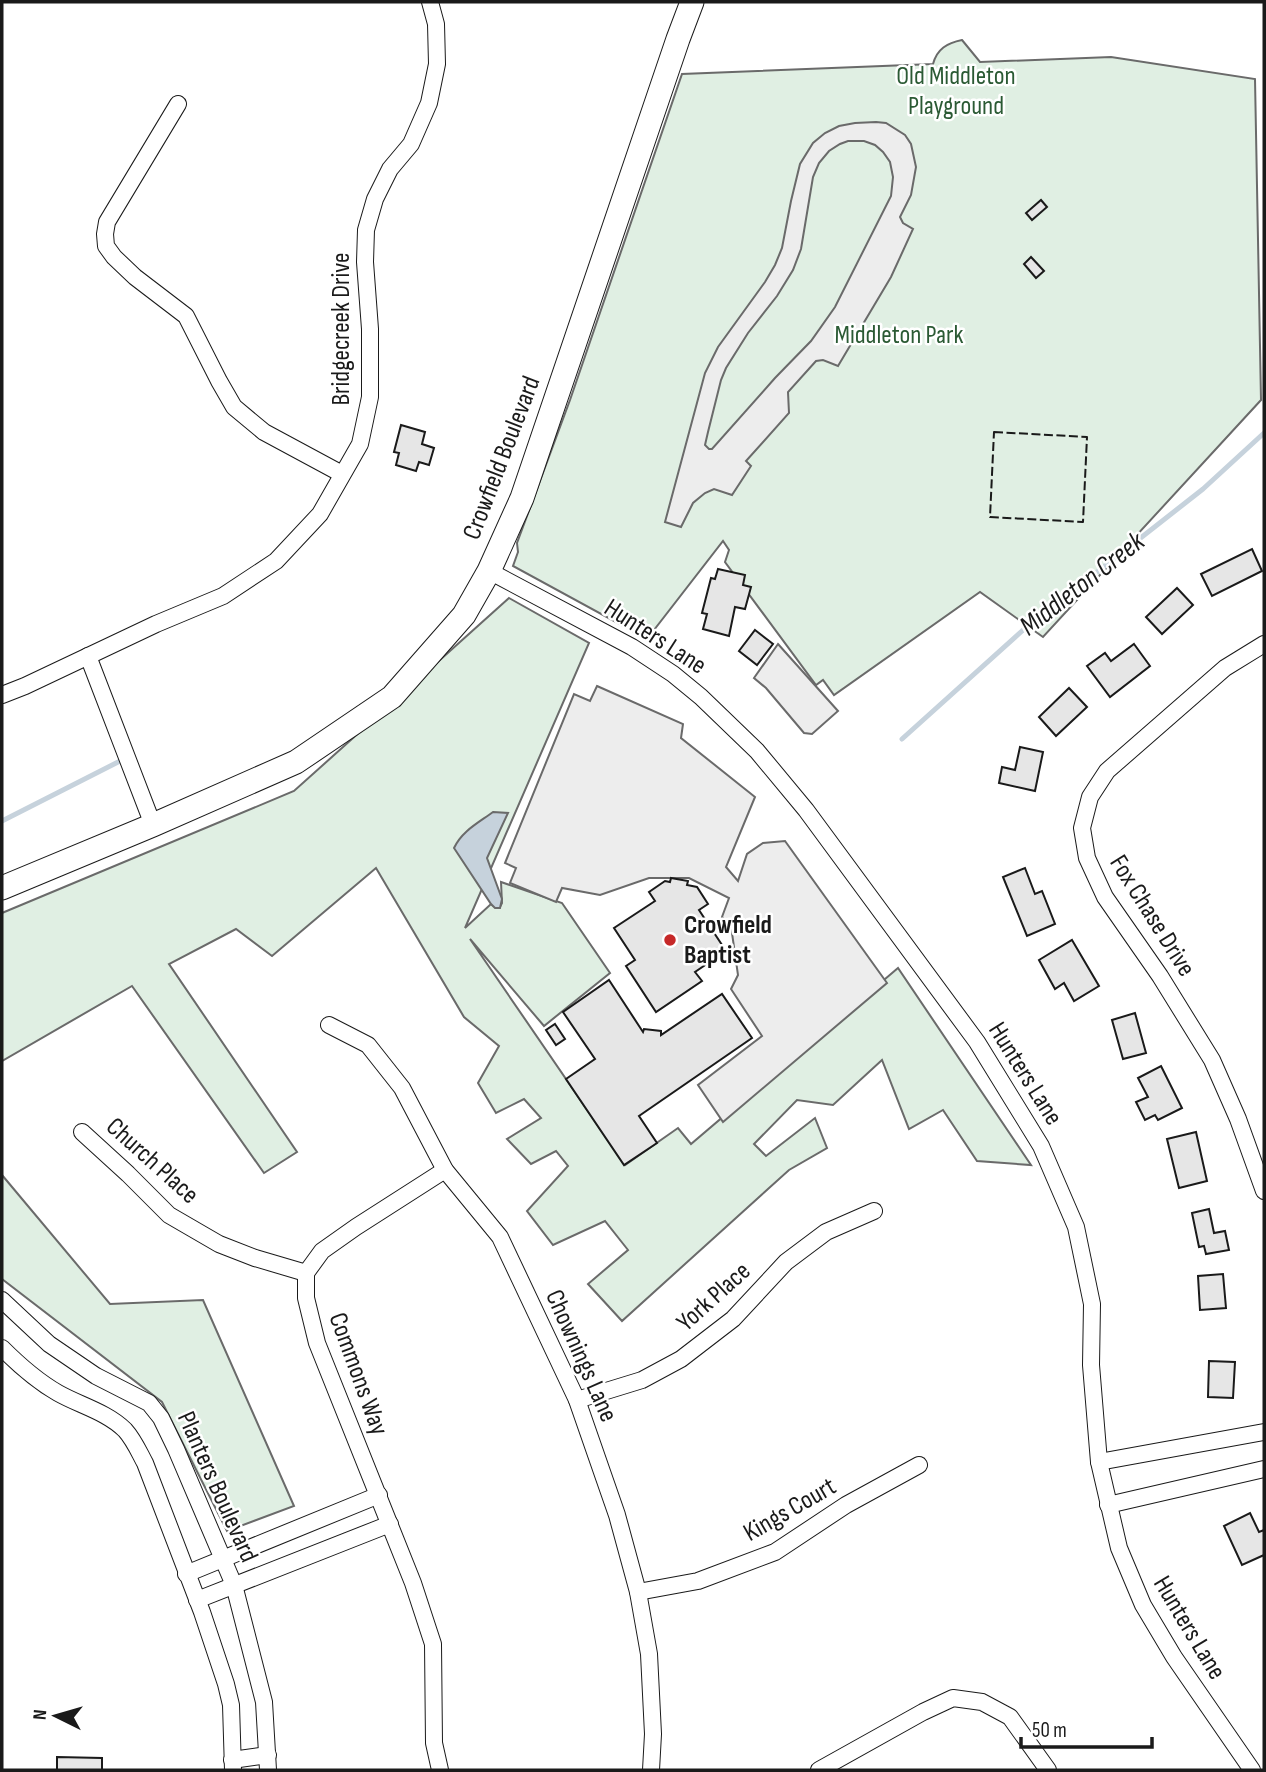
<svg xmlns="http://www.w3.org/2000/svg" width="1266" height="1772" font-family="'Sofia Sans Condensed',sans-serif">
	<rect width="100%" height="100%" fill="#fff"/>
	<!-- green -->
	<g fill="#e0efe3" stroke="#6a6a6a" stroke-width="2">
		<path d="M 962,40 L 980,62 L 1111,57 L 1255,79 L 1261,400 L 1043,637 L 980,592 L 834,695 L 823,680 L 816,685 L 725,562 L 729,550 L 723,541 L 647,639 L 513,566 L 518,552 L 517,543 L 570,400 L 682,74 L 933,64 C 937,49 947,43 962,40 Z"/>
		<polygon points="509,598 589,643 465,928 491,904 495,907 500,907 502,903 501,882 562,903 610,973 544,1026 470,939 625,1165 678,1128 691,1144 898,968 1031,1165 977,1161 943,1110 909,1129 882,1060 833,1105 797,1100 754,1144 766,1156 815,1118 827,1148 789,1170 622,1321 588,1284 628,1250 605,1221 553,1245 527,1211 568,1166 556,1151 531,1164 507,1139 541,1118 524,1099 496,1113 478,1083 499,1046 464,1017 376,868 272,956 236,929 169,964 297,1152 264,1173 132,986 2,1061 2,913 294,791"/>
		<polygon points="2,1175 110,1304 203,1300 294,1506 227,1531 162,1402 2,1279"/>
	</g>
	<!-- parking -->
	<g fill="#ededed" stroke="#6a6a6a" stroke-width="2" fill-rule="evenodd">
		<path d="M 876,122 L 886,123 L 905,135 L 911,144 L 916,167 L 911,195 L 900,217 L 903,223 L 913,229 L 891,277 L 838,366 L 823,360 L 816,361 L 788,392 L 789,413 L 746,461 L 751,466 L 732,495 L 714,489 L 705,493 L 693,503 L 681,527 L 665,522 L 705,373 L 718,347 L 765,282 L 775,265 L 782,248 L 791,201 L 800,164 L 813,143 L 825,133 L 839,126 L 855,123 ZM 848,141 L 864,141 L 875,145 L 883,152 L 890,162 L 893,177 L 891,196 L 835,307 L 811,341 L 775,378 L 712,449 L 709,449 L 705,445 L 708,432 L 721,380 L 726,368 L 748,333 L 777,296 L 793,270 L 801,249 L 813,177 L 819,163 L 829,151 L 840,144 Z"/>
		<polygon points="778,644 838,711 812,734 804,733 766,688 754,678"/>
		<polygon points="597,686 683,724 681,738 755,797 726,867 738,881 747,854 763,843 785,841 887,983 723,1122 698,1085 762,1036 731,989 738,975 731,926 722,917 729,898 689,878 649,878 600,895 562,888 556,902 510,883 516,868 505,863 574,694 590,701"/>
	</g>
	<!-- water -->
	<path fill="#c6d2dc" stroke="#6a6a6a" stroke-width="2" d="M 493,812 L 508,813 L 487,858 L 502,899 L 500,908 L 495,908 L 491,904 L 454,848 C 462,831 478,823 493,812 Z"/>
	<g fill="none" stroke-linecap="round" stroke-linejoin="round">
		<!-- stream -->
		<g stroke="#c6d2dc" stroke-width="5">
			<polyline points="902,739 1022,631 1203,489 1264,433"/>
			<polyline points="2,821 124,759"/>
		</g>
	</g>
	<!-- building -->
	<g fill="#e6e6e6" stroke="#1a1a1a" stroke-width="2">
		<polygon points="1041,200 1047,207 1032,220 1026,213"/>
		<polygon points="1031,257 1044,271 1036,278 1024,264"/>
		<polygon points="401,425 425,432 422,444 434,448 429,465 419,462 416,471 396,465 399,453 394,452"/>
		<polygon points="1252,549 1262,571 1212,596 1201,574"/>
		<polygon points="718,569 745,575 743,585 751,587 745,609 735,607 729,636 703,629 707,614 702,613 711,578 715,579"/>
		<polygon points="1177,588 1193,605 1162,634 1146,617"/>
		<polygon points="755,630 773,644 757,665 739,651"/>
		<polygon points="1134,644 1150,666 1110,697 1087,666 1105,653 1111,661"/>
		<polygon points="1069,688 1087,707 1056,736 1039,717"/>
		<polygon points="1020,747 1043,752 1035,791 999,783 1002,767 1015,770"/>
		<polygon points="1025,868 1035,894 1042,891 1055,924 1027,936 1003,877"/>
		<polygon points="671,878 688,881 687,885 697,887 708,904 699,910 726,951 695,972 702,981 656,1012 626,966 635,960 614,928 655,901 649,892 665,881 670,882"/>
		<polygon points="1072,940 1099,986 1074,1001 1064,983 1055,989 1039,960"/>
		<polygon points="609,980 643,1032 644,1029 661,1031 661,1035 722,994 752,1038 639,1116 657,1143 624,1165 566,1079 595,1059 563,1012"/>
		<polygon points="1135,1013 1146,1053 1123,1059 1112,1020"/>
		<polygon points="555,1024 565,1039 556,1045 546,1030"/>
		<polygon points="1161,1066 1182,1108 1158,1120 1155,1115 1145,1120 1136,1102 1148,1097 1138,1078"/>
		<polygon points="1196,1132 1207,1181 1179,1188 1167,1139"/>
		<polygon points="1209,1209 1214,1233 1225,1231 1229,1250 1206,1254 1204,1246 1199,1247 1192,1213"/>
		<polygon points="1223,1274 1226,1308 1200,1310 1198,1276"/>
		<polygon points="1209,1361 1235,1362 1233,1398 1208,1397"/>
		<polygon points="1250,1513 1259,1532 1264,1530 1264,1555 1242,1565 1224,1526"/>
		<polygon points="57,1757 102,1758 102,1770 57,1770"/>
	</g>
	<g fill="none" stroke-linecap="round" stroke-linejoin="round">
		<!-- street casing -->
		<g stroke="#1a1a1a" stroke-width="18">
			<g id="street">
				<polyline points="178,104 107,222 105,234 106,246 114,257 135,277 186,316 219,381 234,407 264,432 342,474"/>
				<polyline points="489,571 632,647 673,674 701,697 757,751 806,810 977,1042 1041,1146 1076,1227 1092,1304 1091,1365 1099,1462 1119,1548 1143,1605 1174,1657 1252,1770"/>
				<polyline points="1264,644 1225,668 1107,771 1090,797 1082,828 1087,858 1105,897 1160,976 1212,1060 1238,1119 1264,1191"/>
				<polyline points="88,656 153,825"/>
				<polyline points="2,695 25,686 156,624 223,596 276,561 320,514 360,444 370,397 370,329 365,262 366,230 375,199 390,169 411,144 429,103 437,64 436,24 430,2"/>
				<polyline points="329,1025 368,1045 402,1088 445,1170 500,1237 577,1400 617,1515 638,1592 649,1654 653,1734 651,1770"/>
				<polyline points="82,1132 128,1174 169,1215 219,1244 255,1258 306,1273"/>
				<polyline points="2,1300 49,1344 96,1376 149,1403 161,1418 176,1449 234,1585 264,1702 268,1770"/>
				<path d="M 2,1348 C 19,1365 37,1381 58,1393 C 79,1405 107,1412 125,1430 C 134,1440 139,1452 145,1463 L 202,1612 L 226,1684 L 231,1705 L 233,1770"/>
				<polyline points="577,1400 642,1380 681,1359 733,1319 786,1262 826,1232 874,1211"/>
				<polyline points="1099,1462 1264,1432"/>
				<polyline points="1108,1505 1264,1469"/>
				<polyline points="186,1574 379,1495"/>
				<polyline points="638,1592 698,1581 775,1552 846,1505 919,1465"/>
				<polyline points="197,1600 390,1524"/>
				<polyline points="232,1760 268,1755"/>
				<polyline points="440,1770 434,1743 433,1644 413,1583 317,1343 306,1298 306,1273 322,1251 356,1227 445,1170"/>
				<polyline points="819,1770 923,1712 953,1698 982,1702 1010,1717 1048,1770"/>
			</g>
		</g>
		<!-- secondary casing -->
		<g stroke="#1a1a1a" stroke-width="25">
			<polyline id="secondary" points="2,888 153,825 296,762 392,697 464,615 489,571 522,498 678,39 692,2"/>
		</g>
		<!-- street -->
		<use href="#street" stroke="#fff" stroke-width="16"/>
		<!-- secondary -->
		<use href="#secondary" stroke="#fff" stroke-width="23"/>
		<!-- fence -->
		<polygon stroke="#1a1a1a" stroke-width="2" stroke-dasharray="9 3.5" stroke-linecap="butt" points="994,432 1087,437 1083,522 990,517"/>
	</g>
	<!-- markers -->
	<circle fill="#c62828" stroke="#fff" stroke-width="2.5" cx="670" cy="940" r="7"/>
	<g text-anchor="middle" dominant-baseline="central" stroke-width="5" stroke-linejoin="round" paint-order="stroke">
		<!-- park labels -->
		<g font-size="26" fill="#2b5a34" stroke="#fff">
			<text x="956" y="76">Old Middleton<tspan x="956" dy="30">Playground</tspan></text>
			<text x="899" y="335">Middleton Park</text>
		</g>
		<!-- street labels -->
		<g font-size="26" fill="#1a1a1a" stroke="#fff">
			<text transform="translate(341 329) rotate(-90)">Bridgecreek Drive</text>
			<text transform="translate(502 458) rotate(-69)">Crowfield Boulevard</text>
			<text transform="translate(655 637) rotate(33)">Hunters Lane</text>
			<text transform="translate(1152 916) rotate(58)">Fox Chase Drive</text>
			<text transform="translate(1025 1074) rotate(58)">Hunters Lane</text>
			<text transform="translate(152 1161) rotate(42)">Church Place</text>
			<text transform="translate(714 1297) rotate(-42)">York Place</text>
			<text transform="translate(581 1356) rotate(66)">Chownings Lane</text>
			<text transform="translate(358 1374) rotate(70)">Commons Way</text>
			<text transform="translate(217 1487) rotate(66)">Planters Boulevard</text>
			<text transform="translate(790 1510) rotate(-30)">Kings Court</text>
			<text transform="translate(1189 1628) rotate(59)">Hunters Lane</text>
		</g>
		<!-- poi labels -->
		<g font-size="26" font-weight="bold" fill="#1a1a1a" stroke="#fff" text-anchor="start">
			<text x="684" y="925">Crowfield<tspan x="684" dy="30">Baptist</tspan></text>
		</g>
		<!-- water labels -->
		<g font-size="28" font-style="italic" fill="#1a1a1a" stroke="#fff">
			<text transform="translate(1082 584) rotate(-38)">Middleton Creek</text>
		</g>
	</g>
	<!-- border -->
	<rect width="1266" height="1772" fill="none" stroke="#1a1a1a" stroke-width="7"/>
	<!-- north arrow -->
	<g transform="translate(56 1716) rotate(275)" stroke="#ffffff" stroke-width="5" paint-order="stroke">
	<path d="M0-5L12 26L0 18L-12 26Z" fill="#1a1a1a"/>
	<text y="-10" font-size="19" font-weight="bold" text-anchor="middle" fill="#1a1a1a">N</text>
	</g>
	<!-- scale -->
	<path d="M1021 1737v10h131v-10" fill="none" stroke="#1a1a1a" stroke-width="3.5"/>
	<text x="1032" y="1737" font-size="21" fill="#1a1a1a" stroke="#ffffff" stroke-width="5" paint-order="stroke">50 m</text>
</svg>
